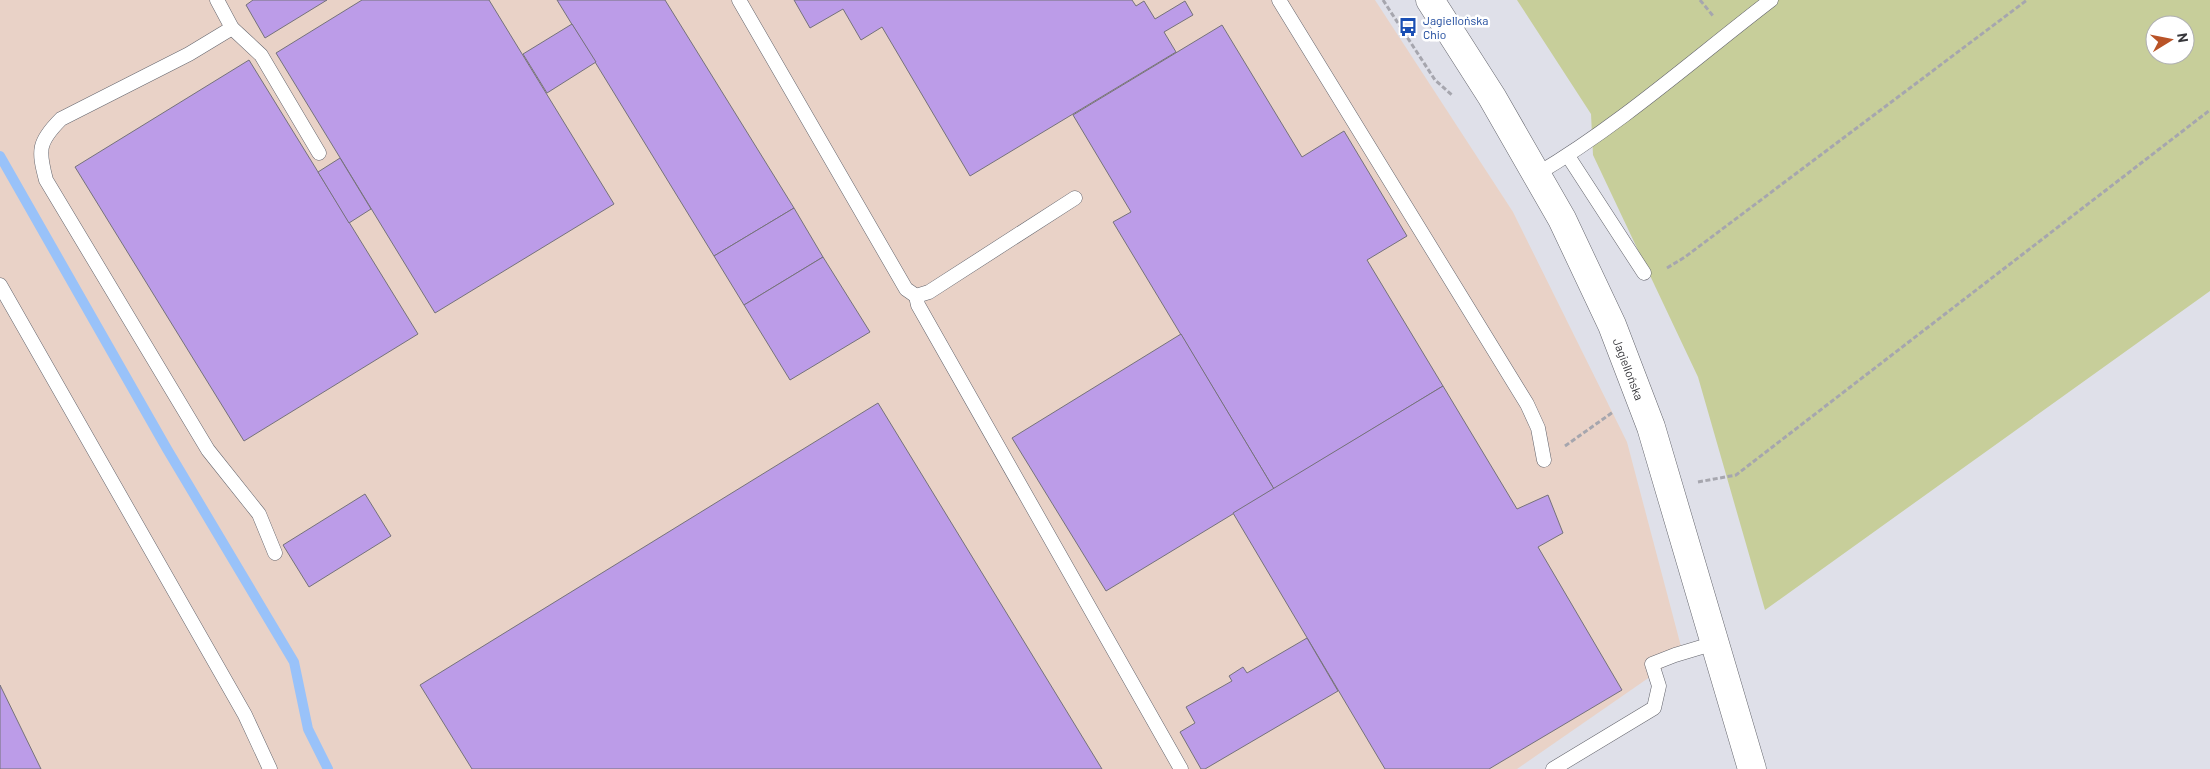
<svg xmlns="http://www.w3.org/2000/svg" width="2210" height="769" font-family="Barlow,sans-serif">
	<rect width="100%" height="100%" fill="#dfe0e9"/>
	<!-- industrial -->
	<polygon fill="#e9d2c7" points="0,0 1375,0 1513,212 1627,442 1683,654 1517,769 0,769"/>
	<!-- green -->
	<path fill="#c7ce9a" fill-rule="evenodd" d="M 1517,0 L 2210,0 L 2210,291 L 1765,610 L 1698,377 L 1593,155 L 1591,114 ZM 2155,25 L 2185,25 L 2185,55 L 2155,55 Z"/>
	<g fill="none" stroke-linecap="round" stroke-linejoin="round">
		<!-- stream -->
		<polyline stroke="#99c2f9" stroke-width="10" points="0,156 167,449 294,662 308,729 328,769"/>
	</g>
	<!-- building -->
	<g fill="#bc9ce8" stroke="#75727a">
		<polygon points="253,0 327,0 265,38 246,5"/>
		<polygon points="362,0 489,0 614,204 435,313 276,53"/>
		<polygon points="557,0 665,0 794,208 714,256"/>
		<polygon points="794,0 1132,0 1136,6 1144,1 1155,19 1185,1 1193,15 1164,32 1176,52 970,176 882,27 861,40 843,9 810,28"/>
		<polygon points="572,24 596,62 547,93 523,54"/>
		<polygon points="1222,25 1302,157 1344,131 1407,236 1367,260 1443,386 1274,489 1113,222 1131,212 1073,115"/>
		<polygon points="249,60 418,334 244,441 75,167"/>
		<polygon points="340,158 371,209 349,223 318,172"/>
		<polygon points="794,208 823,257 744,305 714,256"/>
		<polygon points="823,257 870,332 790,380 744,305"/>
		<polygon points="1181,334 1274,489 1106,591 1012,438"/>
		<polygon points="1443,386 1517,509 1548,495 1563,533 1538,547 1622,690 1489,769 1385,769 1233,513"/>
		<polygon points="878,403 1102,769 472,769 420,685"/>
		<polygon points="365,494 391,536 309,587 283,545"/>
		<polygon points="1307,638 1338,691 1205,769 1201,769 1180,732 1195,723 1186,707 1232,681 1229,676 1243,667 1247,673"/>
		<polygon points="0,685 41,769 0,769"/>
	</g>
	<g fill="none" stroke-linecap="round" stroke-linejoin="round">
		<!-- lane casing -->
		<g stroke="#64656d" stroke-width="15">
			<g id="lane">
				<polyline points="217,0 232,28 261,55 319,153"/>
				<polyline points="739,0 906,289 916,296 929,292 1075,198"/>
				<polyline points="1279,0 1527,404 1538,428 1544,460"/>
				<path d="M 232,28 L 189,54 L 61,119 C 38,142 38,150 46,180 L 208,450 L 259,514 L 275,553"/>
				<polyline points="1568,156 1644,273"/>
				<path d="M 1537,174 C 1620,125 1694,59 1771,0"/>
				<polyline points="0,285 245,715 270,769"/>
				<polyline points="916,296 918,305 1181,769"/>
				<polyline points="1553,769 1654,708 1659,686 1652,664 1675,655 1715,643"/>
			</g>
		</g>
		<!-- secondary casing -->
		<g stroke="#64656d" stroke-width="29">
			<g id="secondary">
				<path id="s1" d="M 1430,0 L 1492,97 L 1562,219 L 1612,325 L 1651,427 L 1752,769"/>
			</g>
		</g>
		<!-- path -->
		<g stroke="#a6a6ae" stroke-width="3" stroke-dasharray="5 2.5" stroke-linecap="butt">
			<polyline points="1383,0 1435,80 1453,96"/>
			<polyline points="1700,0 1714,17"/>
			<polyline points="1667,268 1685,257 2027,0"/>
			<polyline points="1565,446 1613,412"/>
			<polyline points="1698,482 1736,475 2210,110"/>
		</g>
		<!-- lane -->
		<use href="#lane" stroke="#fff" stroke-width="14"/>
		<!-- secondary -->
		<use href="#secondary" stroke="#fff" stroke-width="28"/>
	</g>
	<!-- icons -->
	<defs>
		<g id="bus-bare" transform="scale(1.5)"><path d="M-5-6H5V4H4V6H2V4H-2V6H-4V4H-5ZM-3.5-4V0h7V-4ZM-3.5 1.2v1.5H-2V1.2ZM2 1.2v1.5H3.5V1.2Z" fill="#1a4fb4" stroke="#fff" stroke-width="2.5" paint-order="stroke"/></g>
	</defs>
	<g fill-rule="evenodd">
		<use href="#bus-bare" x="1408" y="27"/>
	</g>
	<g text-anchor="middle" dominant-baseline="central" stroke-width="5" stroke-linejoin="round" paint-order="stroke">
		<!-- transit labels -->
		<g font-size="12" fill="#164399" stroke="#fff" text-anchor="start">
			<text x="1423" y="20">Jagiellońska<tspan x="1423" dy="14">Chio</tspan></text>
		</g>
		<!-- street labels -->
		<g font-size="12" fill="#37373b" stroke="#fff">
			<text stroke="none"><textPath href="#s1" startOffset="420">Jagiellońska</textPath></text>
		</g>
	</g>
	<!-- north arrow -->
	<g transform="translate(2170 40) rotate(80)"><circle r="24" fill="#ffffff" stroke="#afafb1"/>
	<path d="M0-4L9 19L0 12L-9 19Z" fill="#b95327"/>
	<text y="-8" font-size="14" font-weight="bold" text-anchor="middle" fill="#37373b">N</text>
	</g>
</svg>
